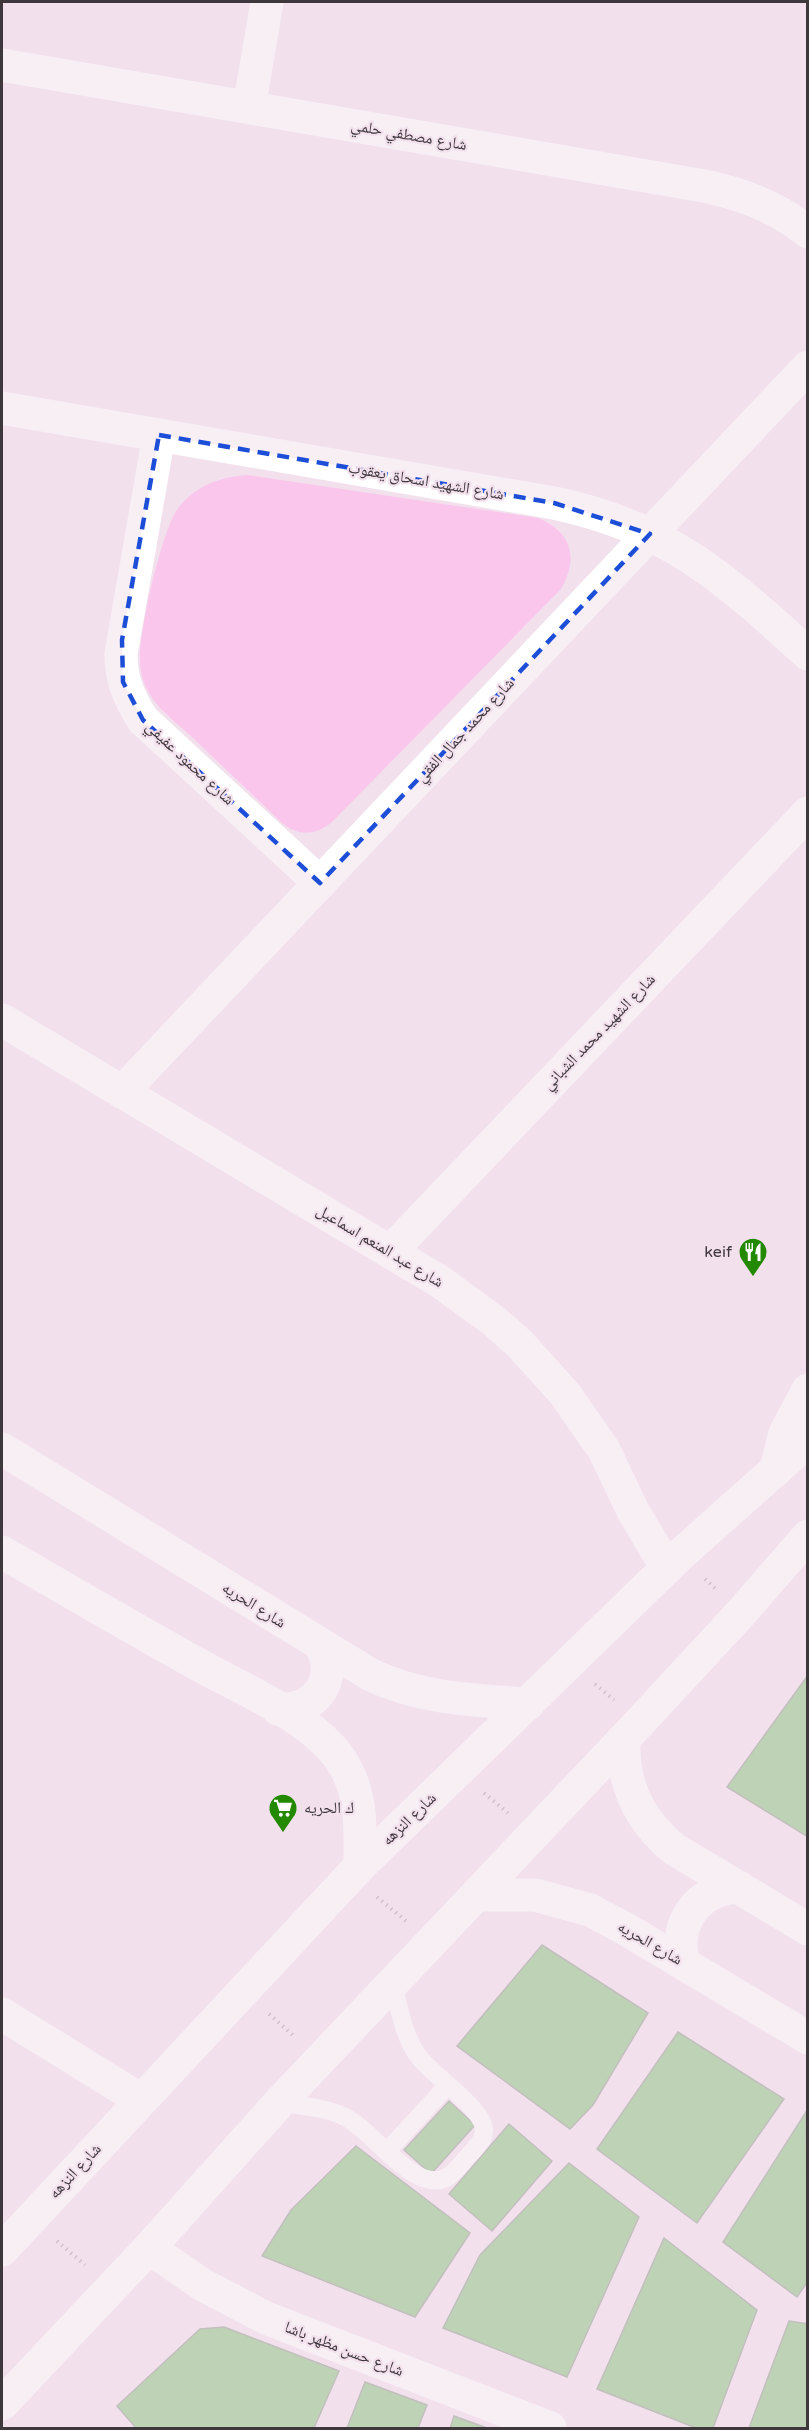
<svg xmlns="http://www.w3.org/2000/svg" width="809" height="2430" font-family="'Varela Round','Noto Naskh Arabic',sans-serif">
	<rect width="100%" height="100%" fill="#f2e1ed"/>
	<!-- green -->
	<path fill="#fac6eb" d="M 247,475 L 538,518 C 572,532 579,558 561,589 L 331,823 C 314,836 298,836 282,823 C 252,794 222,766 192,737 C 177,723 157,709 148,691 C 143,682 140,671 140,660 C 139,633 162,527 179,507 C 197,485 220,477 247,475 Z"/>
	<!-- building -->
	<g fill="#7ec172" stroke="#889486" stroke-width="1.5">
		<polygon points="808,1675 808,1837 727,1787"/>
		<polygon points="542,1945 648,2013 593,2105 570,2129 457,2046"/>
		<polygon points="678,2032 784,2099 697,2223 597,2149"/>
		<polygon points="449,2101 475,2125 431,2174 404,2150"/>
		<polygon points="806,2112 808,2281 797,2297 723,2242"/>
		<polygon points="509,2124 552,2161 492,2231 449,2194"/>
		<polygon points="356,2146 470,2233 415,2317 262,2256 291,2210"/>
		<polygon points="569,2163 639,2217 567,2377 443,2328 480,2255"/>
		<polygon points="664,2238 757,2310 713,2428 696,2428 597,2389"/>
		<polygon points="789,2321 808,2324 808,2428 749,2428"/>
		<polygon points="224,2327 339,2371 314,2428 136,2428 117,2406 200,2329"/>
		<polygon points="365,2382 427,2405 418,2428 347,2428"/>
		<polygon points="454,2416 487,2428 450,2428"/>
	</g>
	<g fill="none" stroke-linecap="round" stroke-linejoin="round">
		<!-- path -->
		<g stroke="#a598a1" stroke-width="4" stroke-dasharray="1.5 4.5" stroke-linecap="butt">
			<polyline points="705,1579 717,1590"/>
			<polyline points="595,1684 614,1700"/>
			<polyline points="484,1793 508,1813"/>
			<polyline points="377,1897 406,1921"/>
			<polyline points="269,2014 295,2037"/>
			<polyline points="57,2241 85,2265"/>
		</g>
		<!-- service -->
		<g stroke="#fff" stroke-width="18">
			<path d="M 279,2103 C 301,2106 325,2107 345,2117 C 374,2131 417,2198 449,2176 C 457,2170 464,2160 471,2153 C 477,2146 484,2140 484,2130 C 484,2108 429,2074 416,2053 C 403,2033 399,2007 393,1984"/>
			<polyline points="388,2150 447,2086"/>
		</g>
		<!-- minor -->
		<g stroke="#fff" stroke-width="33">
			<path d="M 2,65 L 704,186 C 743,194 776,207 808,232"/>
			<polyline points="249,108 267,2"/>
			<path d="M 2,408 L 554,503 C 669,527 724,578 808,654"/>
			<path d="M 159,435 L 121,654 C 121,680 129,698 143,720 L 320,883"/>
			<polyline points="2,1020 439,1281 494,1321 520,1344 565,1394 604,1450 633,1511 667,1568"/>
			<polyline points="122,1092 808,367"/>
			<polyline points="390,1252 808,813"/>
			<polyline points="2,2014 141,2100"/>
			<polyline points="149,2248 203,2285 266,2318 550,2428"/>
		</g>
		<!-- tertiary -->
		<g stroke="#fff" stroke-width="33">
			<path d="M 2,1449 L 371,1675 C 422,1699 472,1700 528,1704"/>
			<path d="M 2,1552 C 67,1590 133,1628 199,1665 C 244,1690 318,1720 344,1765 C 363,1797 360,1831 360,1866"/>
			<path d="M 278,1709 C 315,1712 339,1680 321,1646"/>
			<path d="M 624,1739 C 622,1785 639,1820 674,1849 L 808,1929"/>
			<polyline points="477,1895 535,1895 590,1910 624,1928 808,2038"/>
			<path d="M 683,1962 C 674,1923 697,1889 739,1887"/>
		</g>
		<!-- primary -->
		<g stroke="#fff" stroke-width="33">
			<polyline points="776,1470 785,1433 808,1390"/>
			<polyline points="2,2250 360,1866 680,1555 808,1441"/>
			<polyline points="2,2404 149,2248 279,2103 640,1722 741,1613 808,1536"/>
		</g>
	</g>
	<!-- marked area -->
	<path d="M0 0H809V2430H0ZM 159,435 L 554,503 L 650,534 L 320,883 L 143,720 L 123,682 L 122,640 Z" fill="#f2e1ed" fill-opacity=".55" fill-rule="evenodd"/>
	<path fill="none" stroke="#1d4ed8" stroke-width="4.5" stroke-dasharray="12 8" stroke-linejoin="round" d="M 159,435 L 554,503 L 650,534 L 320,883 L 143,720 L 123,682 L 122,640 Z"/>
	<!-- icons -->
	<defs>
		<g id="restaurant-pin" transform="scale(1.5)"><path d="M0 17L-7.5 6A9.5 9.5 0 1 1 7.5 6Z" fill="#228900" stroke="#f2e1ed"/><path d="M-5-6h1v4h1v-4h1v4h1v-4h1v5L-1.5 .5V6h-2V.5L-5-1ZM5-6V6H3V1.5H1.5Q1.5-4 5-6Z" fill="#fff"/></g>
		<g id="supermarket-pin" transform="scale(1.5)"><path d="M0 17L-7.5 6A9.5 9.5 0 1 1 7.5 6Z" fill="#228900" stroke="#f2e1ed"/><path d="M-6-5.5h2.5l.6 2H6L4.5 2H-2.5L-4.4-4H-6ZM-1.5 3.2a1.3 1.3 0 1 0 .1 0ZM3 3.2a1.3 1.3 0 1 0 .1 0Z" fill="#fff"/></g>
	</defs>
	<g fill-rule="evenodd">
		<use href="#restaurant-pin" x="753" y="1252"/>
		<use href="#supermarket-pin" x="283" y="1808"/>
	</g>
	<g text-anchor="middle" dominant-baseline="central" stroke-width="4.5" stroke-linejoin="round" paint-order="stroke">
		<!-- street labels -->
		<g font-size="16" fill="#3e373c" stroke="#f2e1ed">
			<text transform="translate(409 135) rotate(10)">شارع مصطفي حلمي</text>
			<text transform="translate(426 481) rotate(10)">شارع الشهيد اسحاق يعقوب</text>
			<text transform="translate(465 730) rotate(-47)">شارع محمد جمال الفقي</text>
			<text transform="translate(190 763) rotate(43)">شارع محمود عفيفي</text>
			<text transform="translate(599 1032) rotate(-46)">شارع الشهيد محمد الشباني</text>
			<text transform="translate(380 1246) rotate(31)">شارع عبد المنعم اسماعيل</text>
			<text transform="translate(254 1605) rotate(32)">شارع الحريه</text>
			<text transform="translate(409 1819) rotate(-44)">شارع النزهه</text>
			<text transform="translate(650 1943) rotate(30)">شارع الحريه</text>
			<text transform="translate(75 2171) rotate(-47)">شارع النزهه</text>
			<text transform="translate(344 2349) rotate(21)">شارع حسن مظهر باشا</text>
		</g>
		<!-- poi labels -->
		<g font-size="16" fill="#3e373c" stroke="#f2e1ed" text-anchor="end">
			<text x="732" y="1252">keif</text>
			<text x="304" y="1808" text-anchor="start">ك الحريه</text>
		</g>
	</g>
	<!-- border -->
	<rect width="809" height="2430" fill="none" stroke="#3e373c" stroke-width="6"/>
</svg>
